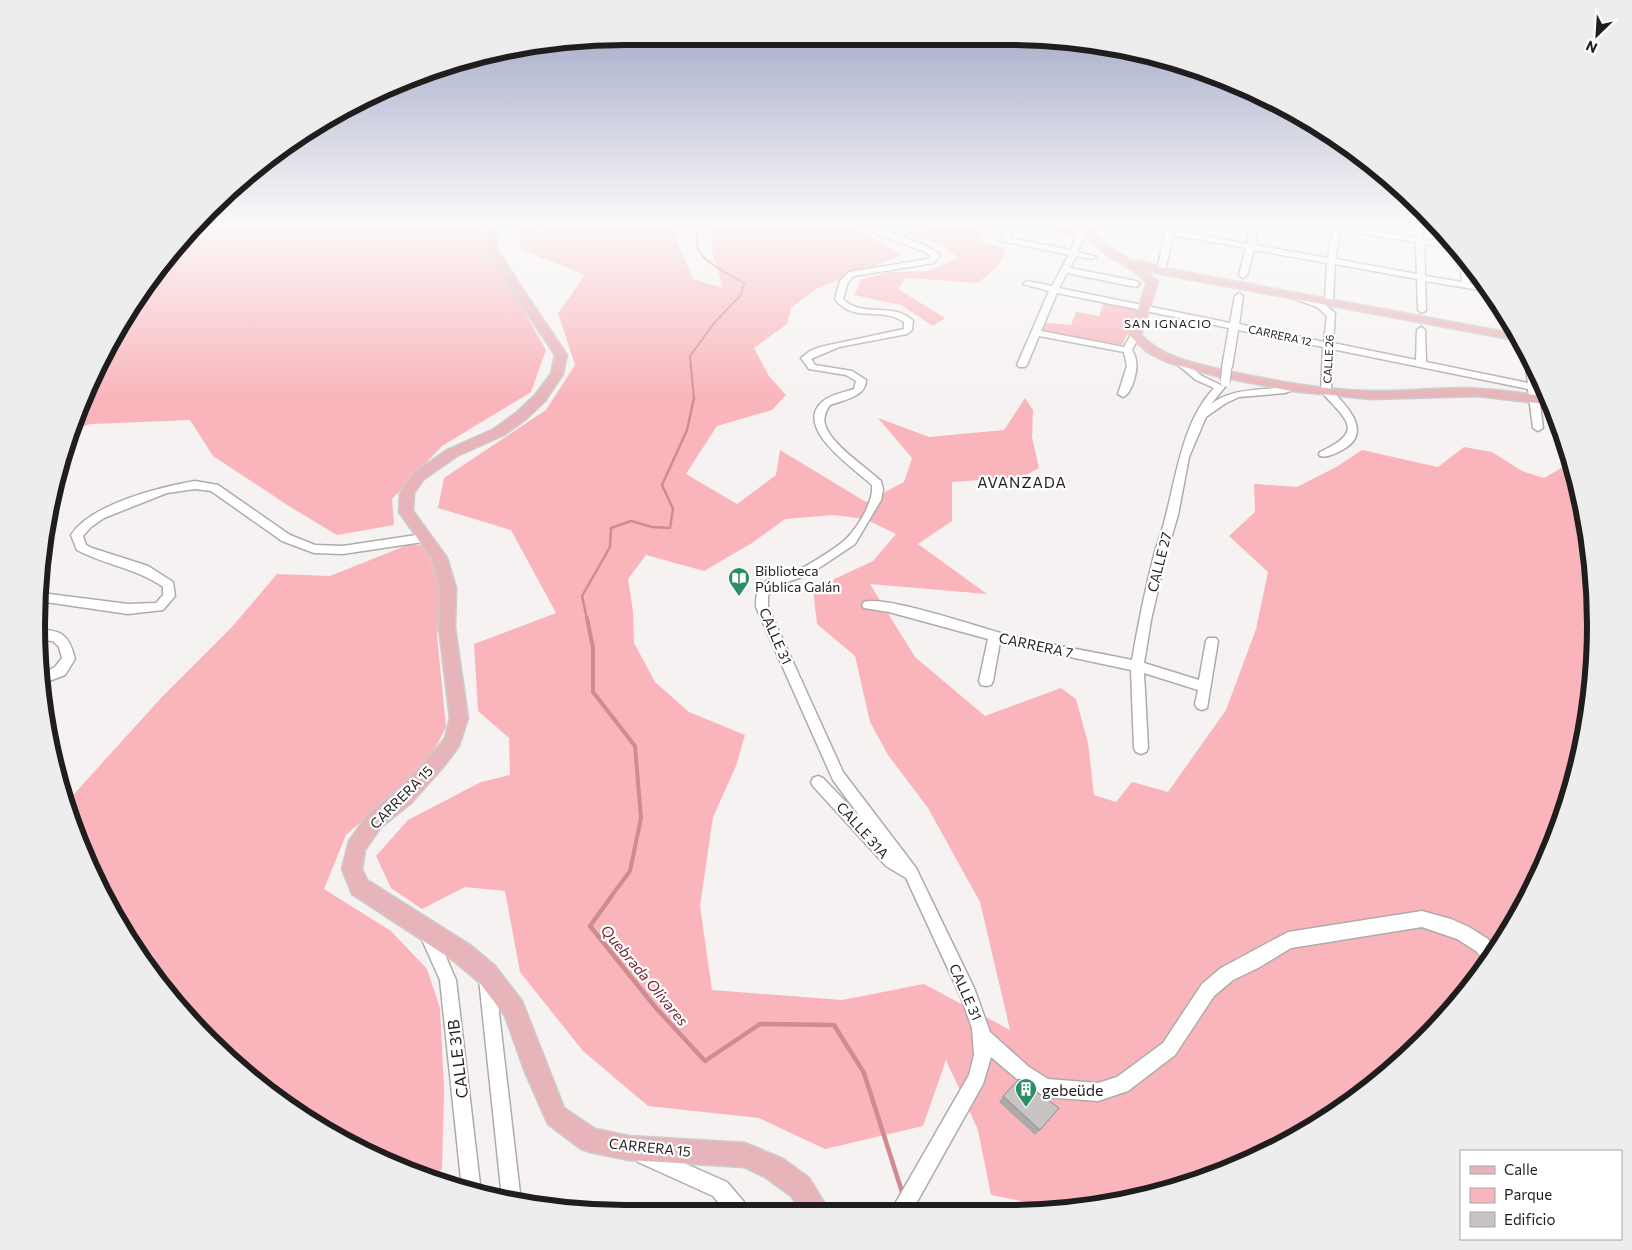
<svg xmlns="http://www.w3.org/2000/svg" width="1632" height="1250" font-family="Commissioner,sans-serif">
	<rect width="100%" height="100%" fill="#f7f2f2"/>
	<!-- green -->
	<g fill="#f9b5bb" fill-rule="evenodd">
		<polygon points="196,225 504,225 499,231 497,264 546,350 531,392 442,446 392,499 394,525 337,535 292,508 213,456 190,420 91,424 75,428 115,331"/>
		<path d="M 533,225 L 674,225 L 678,244 L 693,279 L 723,288 L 712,250 L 710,225 L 849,225 L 901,255 L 816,289 L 791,308 L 787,324 L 754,348 L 769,376 L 786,395 L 772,410 L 717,426 L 686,474 L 737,504 L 776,475 L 780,450 L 866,502 L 904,482 L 912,458 L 878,418 L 929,437 L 1004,430 L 1025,398 L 1033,410 L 1032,437 L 1039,468 L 1022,477 L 952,482 L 952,521 L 918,544 L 987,594 L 870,584 L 915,657 L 985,716 L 1061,688 L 1076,699 L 1088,743 L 1094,795 L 1116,802 L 1132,782 L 1168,792 L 1226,710 L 1256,629 L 1268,572 L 1229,536 L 1255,512 L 1254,484 L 1297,487 L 1338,466 L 1362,450 L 1438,467 L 1464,447 L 1492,452 L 1522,471 L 1544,478 L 1570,463 L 1584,510 L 1596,625 L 1584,740 L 1551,851 L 1496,952 L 1423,1042 L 1334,1115 L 1197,1182 L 1084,1209 L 1047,1209 L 1037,1204 L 991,1195 L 978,1130 L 946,1060 L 923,1126 L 825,1149 L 759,1118 L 648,1106 L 583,1051 L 520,972 L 505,891 L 465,887 L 422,909 L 391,888 L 376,856 L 408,820 L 481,782 L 510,775 L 509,738 L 478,711 L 474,644 L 556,613 L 511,530 L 438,508 L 444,478 L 546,410 L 575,365 L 558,313 L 585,275 L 521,249 L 519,231 ZM 834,515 L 865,519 L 896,534 L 873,561 L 813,589 L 817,624 L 855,656 L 870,722 L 888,755 L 928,808 L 980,902 L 1010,1030 L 924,984 L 842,1000 L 712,990 L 700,906 L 713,817 L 736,766 L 745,735 L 689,712 L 655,682 L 634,643 L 633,612 L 628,579 L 646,555 L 704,571 L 752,543 L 785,519 Z"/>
		<polygon points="921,225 984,225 981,242 1007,250 995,269 978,283 906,278 898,289 945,318 933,326 901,305 854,295 862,279 889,272 929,271 958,258 944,245 899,231 922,232"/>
		<polygon points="1056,225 1082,225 1088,240 1053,231"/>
		<polygon points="1104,303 1139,311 1122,345 1040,331 1045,323 1071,325 1076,312 1099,316"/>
		<polygon points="410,544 425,546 445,597 437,635 446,727 428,762 346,835 324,889 391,931 427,969 440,1008 444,1089 442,1169 428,1179 298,1115 209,1042 135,952 81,851 65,804 160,699 231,628 277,574 330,576"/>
	</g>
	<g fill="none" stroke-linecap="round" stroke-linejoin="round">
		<!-- stream-far3 -->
		<path stroke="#ce8c91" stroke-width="2" d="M 694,399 L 690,356 L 715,322 L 741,295 L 744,283 C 732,276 703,262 698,249 C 695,242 698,232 700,225"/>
		<!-- stream-far2 -->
		<polyline stroke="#ce8c91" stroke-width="2.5" points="587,619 582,596 610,547 611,528 631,521 652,527 670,528 673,509 662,485 687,430 694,398"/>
		<!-- stream-far1 -->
		<polyline stroke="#ce8c91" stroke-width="4" points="587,618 593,648 593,692 635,746 641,818 630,871 610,898"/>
		<!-- stream -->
		<polyline stroke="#ce8c91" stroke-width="4.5" points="611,897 590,926 656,1008 705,1061 760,1024 834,1025 864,1073 903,1195"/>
		<!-- minor casing -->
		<g stroke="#b0abab" stroke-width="3">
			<g id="minor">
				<polygon points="525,225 535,225 525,228"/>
				<path d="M 853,225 C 870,225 928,243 940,255 L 934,263 L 854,276 L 848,282 L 843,299 C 862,319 894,301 913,321 L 912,330 L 907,334 L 839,347 L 811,359 L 815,365 L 852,371 L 866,380 C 866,397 843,400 830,405 C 826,411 823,417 825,424 C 829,443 867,468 881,481 L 883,490 L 881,500 L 855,544 L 810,574 L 779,585 L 771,591 L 768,596 L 768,607 L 843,772 L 916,868 L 974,988 L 990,1032 L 1029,1067 L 1048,1079 L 1098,1083 L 1117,1077 L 1163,1043 L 1202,984 L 1221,968 L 1288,932 L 1422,911 L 1451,919 L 1469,927 L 1488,939 L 1497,951 L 1487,964 L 1476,951 L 1457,939 L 1422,927 L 1291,948 L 1258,968 L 1233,980 L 1214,996 L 1175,1055 L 1128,1091 L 1098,1101 L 1045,1097 L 1017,1079 L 991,1057 L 983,1084 L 913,1209 L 892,1209 L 969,1075 L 974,1055 L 972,1028 L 961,997 L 906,878 L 886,866 L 813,786 L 811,782 L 813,778 L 818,776 L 823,778 L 861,818 L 833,780 L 756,607 C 756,599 756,592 762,585 C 770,575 788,574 800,569 C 811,564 841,545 848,537 C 859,525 874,501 872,485 C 855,469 793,428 822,402 C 829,395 845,392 854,389 L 856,381 L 846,375 L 809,369 L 801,358 L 810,351 L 820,347 L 904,329 L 904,322 C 882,306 854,324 835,299 L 840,281 L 849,272 L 928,259 L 931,256 L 923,251 Z"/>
				<path d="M 1007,225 L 1015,225 L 1009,238 L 1071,250 L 1080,225 L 1088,225 L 1078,252 L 1096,257 L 1092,259 L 1076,256 L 1070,268 L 1136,281 L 1140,284 L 1136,287 L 1067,273 L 1059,288 L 1230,323 L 1235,296 L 1239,293 L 1243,296 L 1239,324 L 1324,342 L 1327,316 L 1317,307 L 1295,299 L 1294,297 L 1298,294 L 1323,303 L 1335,313 L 1333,343 L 1416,360 L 1417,330 L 1421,327 L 1425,330 L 1426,362 L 1528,383 L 1525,361 L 1529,358 L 1536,372 L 1543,428 L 1538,431 L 1533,428 L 1528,389 L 1332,349 L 1331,390 C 1347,406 1374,433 1342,450 C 1336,453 1328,458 1320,456 L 1319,454 L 1320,452 C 1368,430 1344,419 1321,391 L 1323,347 L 1238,330 L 1232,367 L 1227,370 L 1222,367 L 1229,328 L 1057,293 L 1041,331 L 1124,347 L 1132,333 L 1138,333 L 1140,335 L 1132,350 C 1134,354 1136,357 1136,361 C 1138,370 1132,394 1123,397 L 1118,394 L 1127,366 L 1124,352 L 1039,336 L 1027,365 L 1025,367 L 1019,367 L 1017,365 L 1049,291 L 1023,284 L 1027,281 L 1052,286 L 1069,255 L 1001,241 L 1000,239 Z"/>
				<path d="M 1128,225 L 1145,225 L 1166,229 L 1167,225 L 1175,225 L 1174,230 L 1247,244 L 1249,225 L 1257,225 L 1255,245 L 1328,258 L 1333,229 L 1322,225 L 1342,225 L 1415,238 L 1415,225 L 1423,225 L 1423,239 L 1455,244 L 1459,249 L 1424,244 L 1425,276 L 1462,282 L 1460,256 L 1463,254 L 1468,261 L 1470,284 L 1488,287 L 1492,292 L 1425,281 L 1426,310 L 1422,313 L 1418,310 L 1417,279 L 1335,264 L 1333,302 L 1329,305 L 1325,302 L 1327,263 L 1254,250 L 1247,275 L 1243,278 L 1239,275 L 1246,248 L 1173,235 L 1165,271 L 1161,273 L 1157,271 L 1165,233 ZM 1341,230 L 1416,242 L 1417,274 L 1335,259 Z"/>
				<path d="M 1181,360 L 1202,376 L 1225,387 L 1211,404 C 1236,386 1264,392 1293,385 L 1298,388 L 1285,393 L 1239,397 L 1226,403 L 1206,417 L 1189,457 L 1178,515 L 1166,555 L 1151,620 L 1144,663 L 1199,680 L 1206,641 L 1208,638 L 1216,638 L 1218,641 L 1207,708 L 1202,710 L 1197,708 L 1195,704 L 1198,690 L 1144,673 L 1148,748 L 1146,752 L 1141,754 L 1136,752 L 1134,748 L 1131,670 L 1000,642 L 993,681 L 991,685 L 986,686 L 981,685 L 979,681 L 988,639 L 889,612 L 864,608 L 862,605 L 864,602 C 885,595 981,628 1008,635 C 1049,645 1091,651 1132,660 C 1138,625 1145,590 1154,555 C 1158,542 1163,529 1166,515 C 1177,473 1183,421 1214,388 L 1196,380 L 1178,365 L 1178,361 Z"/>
				<path d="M 195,481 L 218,485 L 290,535 L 315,545 L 343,546 L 423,534 L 429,538 L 423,542 L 343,554 L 314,553 L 282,541 L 211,491 L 195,489 L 167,493 L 104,518 L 91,527 L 83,536 L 86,545 L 92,548 L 148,566 L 173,582 L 175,596 L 163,610 L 128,614 L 39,601 L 41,593 L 128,604 L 156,603 L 163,595 L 163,587 C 136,568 105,565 77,550 L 71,535 C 91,504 160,487 195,481 Z"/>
				<path d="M 37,630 C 62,629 69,635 75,659 L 65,675 L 44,683 L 43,673 L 55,667 L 62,658 L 59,647 L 53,641 L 38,640 Z"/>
				<polygon points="427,925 433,927 456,980 481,1193 462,1189 440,980 419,933 421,927"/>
				<polygon points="487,971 493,973 495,979 521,1202 502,1198 479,979 481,973"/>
				<polygon points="645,1146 727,1182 744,1202 747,1209 724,1209 713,1196 638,1162 636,1155 638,1148"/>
			</g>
		</g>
		<!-- major casing -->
		<g stroke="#cecdcd" stroke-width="3">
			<g id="major">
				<polygon points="496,225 508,225 497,234 494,243 520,285 567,355 563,374 545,401 526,419 504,435 457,456 424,479 414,493 413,511 447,558 456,588 455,628 468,718 459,746 444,766 411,803 381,827 365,850 362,869 367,880 470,945 495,966 522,1001 564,1108 595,1129 629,1136 745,1143 783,1159 809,1178 828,1209 800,1209 791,1196 765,1177 744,1167 629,1160 590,1152 581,1149 548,1124 525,1072 505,1016 479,982 454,961 352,894 342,869 349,841 367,815 397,791 432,754 445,738 450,718 439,628 440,588 432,559 399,512 400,493 414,473 447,450 494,429 516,413 535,395 551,374 555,355 508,285 484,243 487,234"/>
				<path d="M 1080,225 L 1090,225 L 1101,242 L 1134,262 L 1139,260 L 1163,268 L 1516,334 L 1520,341 L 1161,274 L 1145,269 L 1158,282 L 1141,335 C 1163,358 1197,364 1227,371 C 1275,381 1322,390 1371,391 C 1403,392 1434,388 1466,388 C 1494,389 1522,393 1549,397 L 1552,405 L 1478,396 L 1370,399 L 1292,391 L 1216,376 L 1167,362 L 1147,352 L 1129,335 L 1147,283 C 1125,259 1095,257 1080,225 Z"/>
			</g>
		</g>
		<!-- minor -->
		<use href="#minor" fill="#fff" fill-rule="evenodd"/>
		<!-- major -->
		<use href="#major" fill="#e6b4b9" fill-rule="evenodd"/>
		<!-- minor-bridge casing -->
		<g stroke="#b0abab" stroke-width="11" stroke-linecap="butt">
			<polyline id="minor-bridge" points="1225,382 1227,367"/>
		</g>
		<!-- minor-bridge -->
		<use href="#minor-bridge" stroke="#fff" stroke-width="9"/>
	</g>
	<!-- wall -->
	<polygon fill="#ada9a9" points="1003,1096 1040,1130 1035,1135 999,1102"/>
	<!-- building -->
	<polygon fill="#c9c4c4" stroke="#8d8989" points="1019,1079 1059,1108 1040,1130 1003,1096"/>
	<!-- sky -->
	<linearGradient id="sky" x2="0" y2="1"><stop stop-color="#9da4c5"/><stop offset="0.56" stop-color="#fbf9f9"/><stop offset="1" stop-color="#fbf9f9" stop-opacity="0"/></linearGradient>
	<rect width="1632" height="400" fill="url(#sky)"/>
	<!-- icons -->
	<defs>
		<g id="library-pin" transform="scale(1.125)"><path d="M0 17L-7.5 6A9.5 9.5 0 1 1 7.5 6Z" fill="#2b8e68" stroke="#fff"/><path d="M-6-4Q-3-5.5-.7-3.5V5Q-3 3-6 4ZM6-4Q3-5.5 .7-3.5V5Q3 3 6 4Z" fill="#fff"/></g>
		<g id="building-pin" transform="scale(1.125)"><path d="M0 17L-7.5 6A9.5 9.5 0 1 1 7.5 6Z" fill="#2b8e68" stroke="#fff"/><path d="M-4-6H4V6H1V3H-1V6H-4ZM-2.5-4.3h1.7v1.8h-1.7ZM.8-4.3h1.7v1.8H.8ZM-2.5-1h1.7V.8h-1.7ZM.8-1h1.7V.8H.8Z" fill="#fff"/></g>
	</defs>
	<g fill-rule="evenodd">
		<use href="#library-pin" x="739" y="578"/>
		<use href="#building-pin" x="1026" y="1089"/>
	</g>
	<g text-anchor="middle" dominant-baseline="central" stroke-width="4.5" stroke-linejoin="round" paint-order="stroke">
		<!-- far-street labels -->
		<g font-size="11" fill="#1f1d1d" stroke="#fff">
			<text transform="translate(1280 335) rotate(12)">CARRERA 12</text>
			<text transform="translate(1328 359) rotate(-87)">CALLE 26</text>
		</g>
		<!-- far-neighbourhood labels -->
		<g font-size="12" letter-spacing="1" fill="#1f1d1d" stroke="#fff">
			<text x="1168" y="323">SAN IGNACIO</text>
		</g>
		<!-- street labels -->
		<g font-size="14" fill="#1f1d1d" stroke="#fff">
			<text transform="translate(1159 562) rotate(-76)">CALLE 27</text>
			<text transform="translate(776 636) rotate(66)">CALLE 31</text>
			<text transform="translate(1036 645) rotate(12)">CARRERA 7</text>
			<text transform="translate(401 797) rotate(-45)">CARRERA 15</text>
			<text transform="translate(863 830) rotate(48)">CALLE 31A</text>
			<text transform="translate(966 992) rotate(66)">CALLE 31</text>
			<text transform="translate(650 1147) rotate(6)">CARRERA 15</text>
		</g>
		<!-- poi labels -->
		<g font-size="14" fill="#1f1d1d" stroke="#fff" text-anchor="start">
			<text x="755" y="570">Biblioteca<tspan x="755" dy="16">Pública Galán</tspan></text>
		</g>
		<!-- neighbourhood labels -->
		<g font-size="15" letter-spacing="1" fill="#1f1d1d" stroke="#fff">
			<text x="1022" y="482">AVANZADA</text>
		</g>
		<!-- water labels -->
		<g font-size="15" font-style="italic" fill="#762634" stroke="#fff">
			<text transform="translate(645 975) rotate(50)">Quebrada Olivares</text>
		</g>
		<!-- near-street labels -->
		<g font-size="16" fill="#1f1d1d" stroke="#fff">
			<text transform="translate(457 1059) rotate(-97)">CALLE 31B</text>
		</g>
		<!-- near-poi labels -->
		<g font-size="16" fill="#1f1d1d" stroke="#fff" text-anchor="start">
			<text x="1042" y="1089">gebeüde</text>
		</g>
	</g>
	<!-- crop -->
	<path d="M0 0H1632V1250H0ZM625 45H1007A580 580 0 0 1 1587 625V625A580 580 0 0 1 1007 1205H625A580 580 0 0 1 45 625V625A580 580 0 0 1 625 45Z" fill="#ededed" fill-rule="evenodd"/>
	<path fill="none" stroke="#1f1d1d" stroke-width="6" d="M625 45H1007A580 580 0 0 1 1587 625V625A580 580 0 0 1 1007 1205H625A580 580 0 0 1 45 625V625A580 580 0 0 1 625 45Z"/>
	<!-- legend -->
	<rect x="1460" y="1150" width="162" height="90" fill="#ffffff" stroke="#a5a5a5"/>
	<rect x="1470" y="1166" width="25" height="8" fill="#e6b4b9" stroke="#a5a5a5"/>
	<text x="1504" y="1175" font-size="15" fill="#1f1d1d">Calle</text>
	<rect x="1470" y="1188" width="25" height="15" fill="#f9b5bb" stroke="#a5a5a5"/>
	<text x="1504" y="1200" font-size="15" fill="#1f1d1d">Parque</text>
	<rect x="1470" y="1212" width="25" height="15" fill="#c9c4c4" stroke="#a5a5a5"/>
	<text x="1504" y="1225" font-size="15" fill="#1f1d1d">Edificio</text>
	<!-- north arrow -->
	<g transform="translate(1597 35) rotate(205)" stroke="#ffffff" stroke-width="4" paint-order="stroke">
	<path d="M0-4L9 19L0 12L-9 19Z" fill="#1f1d1d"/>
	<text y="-8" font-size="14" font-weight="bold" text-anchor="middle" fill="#1f1d1d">N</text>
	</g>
</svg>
